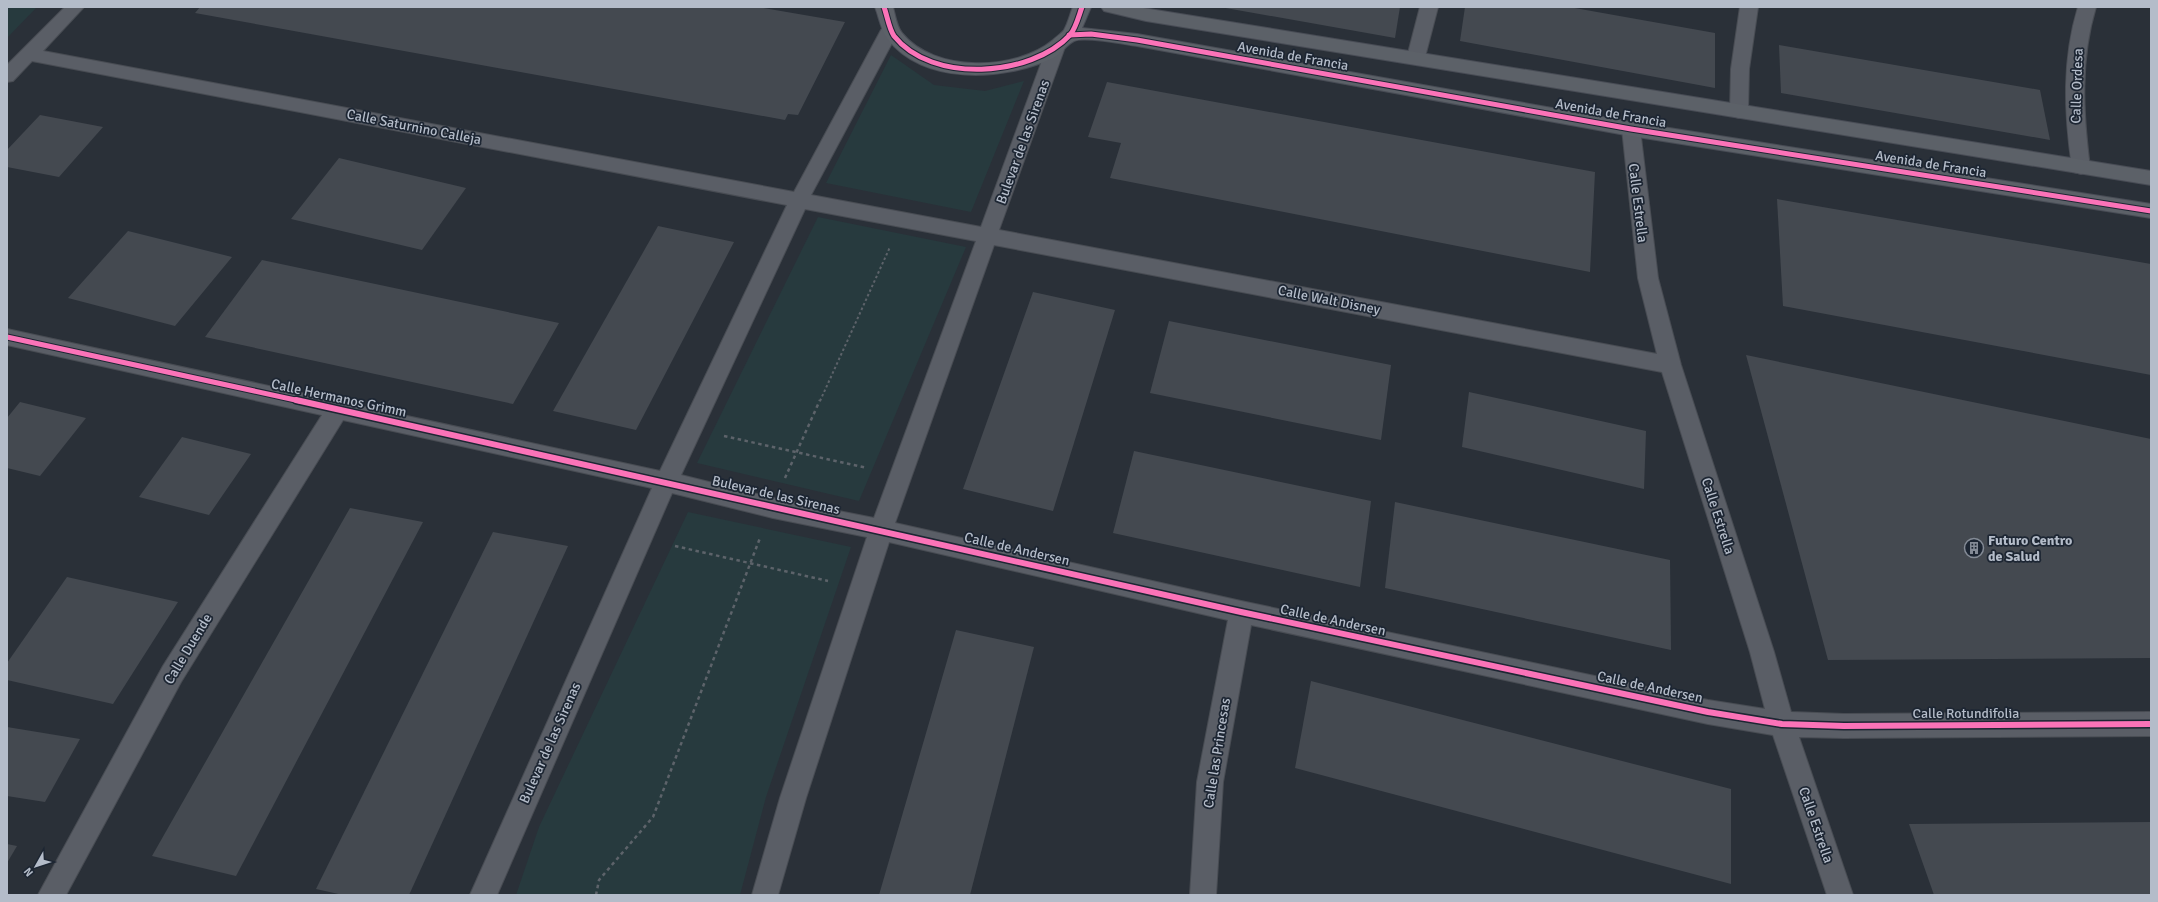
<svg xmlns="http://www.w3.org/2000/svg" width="2158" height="902" font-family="Signika,sans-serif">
	<rect width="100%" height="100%" fill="#2a3038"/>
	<!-- green -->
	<g fill="#273a3e">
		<polygon points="7,7 37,7 7,38"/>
		<polygon points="891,55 934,85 985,91 1024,81 971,212 826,183"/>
		<polygon points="818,217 966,247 859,501 697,463"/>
		<polygon points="688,512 851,547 766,797 740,895 516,895 539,827"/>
	</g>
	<!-- building -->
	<g fill="#444950">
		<polygon points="200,7 758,7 845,22 798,115 788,114 785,120 195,13"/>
		<polygon points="1220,7 1400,7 1395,38"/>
		<polygon points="1465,7 1569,7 1715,33 1715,88 1460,41"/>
		<polygon points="1779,45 2040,90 2050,140 1781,93"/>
		<polygon points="1107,82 1595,172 1590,272 1110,178 1121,143 1088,137"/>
		<polygon points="40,115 103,127 59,177 7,167 7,150"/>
		<polygon points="339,158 466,188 422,250 291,219"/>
		<polygon points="1777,199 2151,264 2151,375 1783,306"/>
		<polygon points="658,226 734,242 636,430 553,411"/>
		<polygon points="128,231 232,257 175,326 68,298"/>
		<polygon points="262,260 559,323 513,404 205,337"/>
		<polygon points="1033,292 1115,310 1053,511 963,489"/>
		<polygon points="1169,321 1391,365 1381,440 1150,393"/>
		<polygon points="1746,355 2151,439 2151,658 1828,660"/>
		<polygon points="1469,392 1646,431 1644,489 1462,447"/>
		<polygon points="20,402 86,418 40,476 7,468 7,418"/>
		<polygon points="182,437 251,454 209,515 139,497"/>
		<polygon points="1134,451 1371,501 1360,587 1113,533"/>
		<polygon points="1395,502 1670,560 1671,650 1385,588"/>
		<polygon points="350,508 423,522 236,876 152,856"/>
		<polygon points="493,532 568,546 409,895 343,895 316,889"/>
		<polygon points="67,577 178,602 113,704 7,680 7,663"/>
		<polygon points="956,630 1034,647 970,895 879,895"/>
		<polygon points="1311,681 1731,789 1731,884 1295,768"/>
		<polygon points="7,727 80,739 45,802 7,796"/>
		<polygon points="2151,822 2151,895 1934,895 1909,824"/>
		<polygon points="7,844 17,846 7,863"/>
	</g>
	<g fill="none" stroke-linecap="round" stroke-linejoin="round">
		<!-- minor casing -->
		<g stroke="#484c53" stroke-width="2">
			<g id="minor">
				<path d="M 65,7 L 84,7 L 43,51 L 794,192 L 881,30 L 884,26 L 890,24 L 896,26 L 899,30 L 811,195 L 981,227 L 1047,47 L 1050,43 L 1056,41 L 1062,43 L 1065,47 L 999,230 L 1657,354 L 1638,278 L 1622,129 L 1624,124 L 1631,122 L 1638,124 L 1640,129 L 1658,278 L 1681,365 L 1774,652 L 1791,712 L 1844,714 L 2151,712 L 2151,736 L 1844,738 L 1799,737 L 1853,895 L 1827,895 L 1773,735 L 1708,724 L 1251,625 L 1223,782 L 1216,895 L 1190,895 L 1197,782 L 1228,620 L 889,542 L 806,798 L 778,895 L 752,895 L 780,798 L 867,537 L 773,518 L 672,493 L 497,895 L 470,895 L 652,488 L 343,420 L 181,682 L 66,895 L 38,895 L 163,666 L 322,415 L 7,345 L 7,329 L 660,471 L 787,205 L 32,61 L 13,81 L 7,82 L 7,65 ZM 805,209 L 976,241 L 874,518 L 773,498 L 681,475 ZM 994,245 L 1662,372 L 1750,652 L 1765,709 L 1708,700 L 1241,601 L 895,523 Z"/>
				<polygon points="1420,7 1438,7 1425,57 1422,61 1416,63 1410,61 1407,57"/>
				<polygon points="1740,7 1758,7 1749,69 1748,111 1745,116 1739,118 1733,116 1730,111 1731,69"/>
				<path d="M 2078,7 L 2096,7 C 2080,60 2083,112 2090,167 L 2088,172 L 2081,174 L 2074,172 L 2072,167 C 2064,112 2062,60 2078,7 Z"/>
			</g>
		</g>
		<!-- major casing -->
		<g stroke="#484c55" stroke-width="2">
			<g id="major">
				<path d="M 875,7 L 893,7 C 895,15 897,27 902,33 C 934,73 1016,71 1053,40 C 1056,37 1062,33 1064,30 C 1068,23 1070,14 1073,7 L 1091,7 L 1082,28 L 1137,34 L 1631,122 L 2151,204 L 2151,218 L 1631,136 L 1137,46 C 1124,44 1084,36 1074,41 C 1066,45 1061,54 1053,58 C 1005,81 922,86 887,38 C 881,30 879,17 875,7 Z"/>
				<polygon points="1101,7 1137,7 2151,171 2151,185 1146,21 1104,11"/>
			</g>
		</g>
		<!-- path-far1 -->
		<polyline stroke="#5d636a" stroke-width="2" stroke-dasharray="2.5 2.5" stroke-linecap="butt" points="820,401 890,247"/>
		<!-- path -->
		<g stroke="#5d636a" stroke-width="2.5" stroke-dasharray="3.5 3.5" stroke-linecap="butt">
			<polyline points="724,436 867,468"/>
			<polyline points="785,478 820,400"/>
			<polyline points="675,546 828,581"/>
			<polyline points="596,895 599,880 653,817 760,538"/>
		</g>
		<!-- minor -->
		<use href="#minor" fill="#5a5e66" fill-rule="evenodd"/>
		<!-- major -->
		<use href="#major" fill="#5c6168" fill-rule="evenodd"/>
		<!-- cycleway-far1 casing -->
		<g stroke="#1d2633" stroke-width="7">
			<g id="cycleway-far1">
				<path d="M 884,7 C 887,15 889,29 894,36 C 932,84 1031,77 1070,35 C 1076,28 1079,15 1082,7"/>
				<polyline points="1069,35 1091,34 1137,40 1631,129 2151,211"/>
				<polyline points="7,337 300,401"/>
			</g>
		</g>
		<!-- cycleway casing -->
		<g stroke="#1d2633" stroke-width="9">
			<polyline id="cycleway" points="296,400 1241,612 1708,712 1782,724 1844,726 2151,724"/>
		</g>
		<!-- cycleway-far1 -->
		<use href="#cycleway-far1" stroke="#fb73b8" stroke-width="5"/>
		<!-- cycleway -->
		<use href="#cycleway" stroke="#fb73b8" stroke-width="6"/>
	</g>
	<!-- icons -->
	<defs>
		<g id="building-ring" transform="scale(1)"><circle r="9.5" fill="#1d2633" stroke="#848b96" stroke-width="1.5"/><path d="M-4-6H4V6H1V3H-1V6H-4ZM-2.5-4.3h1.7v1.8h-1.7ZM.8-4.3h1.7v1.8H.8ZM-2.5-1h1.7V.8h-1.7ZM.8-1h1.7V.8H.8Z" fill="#848b96"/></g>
	</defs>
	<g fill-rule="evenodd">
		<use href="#building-ring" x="1974" y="548"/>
	</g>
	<g text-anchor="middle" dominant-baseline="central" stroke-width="3.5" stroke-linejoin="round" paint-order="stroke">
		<!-- street labels -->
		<g font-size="14" fill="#b4bcc9" stroke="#1d2633">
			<text transform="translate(1293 56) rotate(10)">Avenida de Francia</text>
			<text transform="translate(2077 86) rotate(-88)">Calle Ordesa</text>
			<text transform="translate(1611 113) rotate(10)">Avenida de Francia</text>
			<text transform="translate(414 127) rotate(11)">Calle Saturnino Calleja</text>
			<text transform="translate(1023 142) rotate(-70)">Bulevar de las Sirenas</text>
			<text transform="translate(1931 164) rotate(9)">Avenida de Francia</text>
			<text transform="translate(1638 203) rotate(83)">Calle Estrella</text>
			<text transform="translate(1329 300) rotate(11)">Calle Walt Disney</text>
			<text transform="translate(339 398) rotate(12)">Calle Hermanos Grimm</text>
			<text transform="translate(776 495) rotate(13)">Bulevar de las Sirenas</text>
			<text transform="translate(1718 516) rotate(72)">Calle Estrella</text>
			<text transform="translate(1017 549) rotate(13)">Calle de Andersen</text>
			<text transform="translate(1333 620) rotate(12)">Calle de Andersen</text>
			<text transform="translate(188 649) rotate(-59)">Calle Duende</text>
			<text transform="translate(1650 687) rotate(12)">Calle de Andersen</text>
			<text x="1966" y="713">Calle Rotundifolia</text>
			<text transform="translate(550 743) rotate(-66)">Bulevar de las Sirenas</text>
			<text transform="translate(1217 753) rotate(-81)">Calle las Princesas</text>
			<text transform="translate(1816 825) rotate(71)">Calle Estrella</text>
		</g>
		<!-- poi labels -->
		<g font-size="14" font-weight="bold" fill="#b4bcc9" stroke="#1d2633" text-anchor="start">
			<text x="1988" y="540">Futuro Centro<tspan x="1988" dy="16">de Salud</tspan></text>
		</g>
	</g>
	<!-- border -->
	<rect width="2158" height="902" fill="none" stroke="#b4bcc9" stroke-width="16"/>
	<!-- north arrow -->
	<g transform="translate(36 866) rotate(231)" stroke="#1d2633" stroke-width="3" paint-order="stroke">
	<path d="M0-3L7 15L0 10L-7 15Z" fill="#b4bcc9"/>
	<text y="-6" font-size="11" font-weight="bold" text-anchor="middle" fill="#b4bcc9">N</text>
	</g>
</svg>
